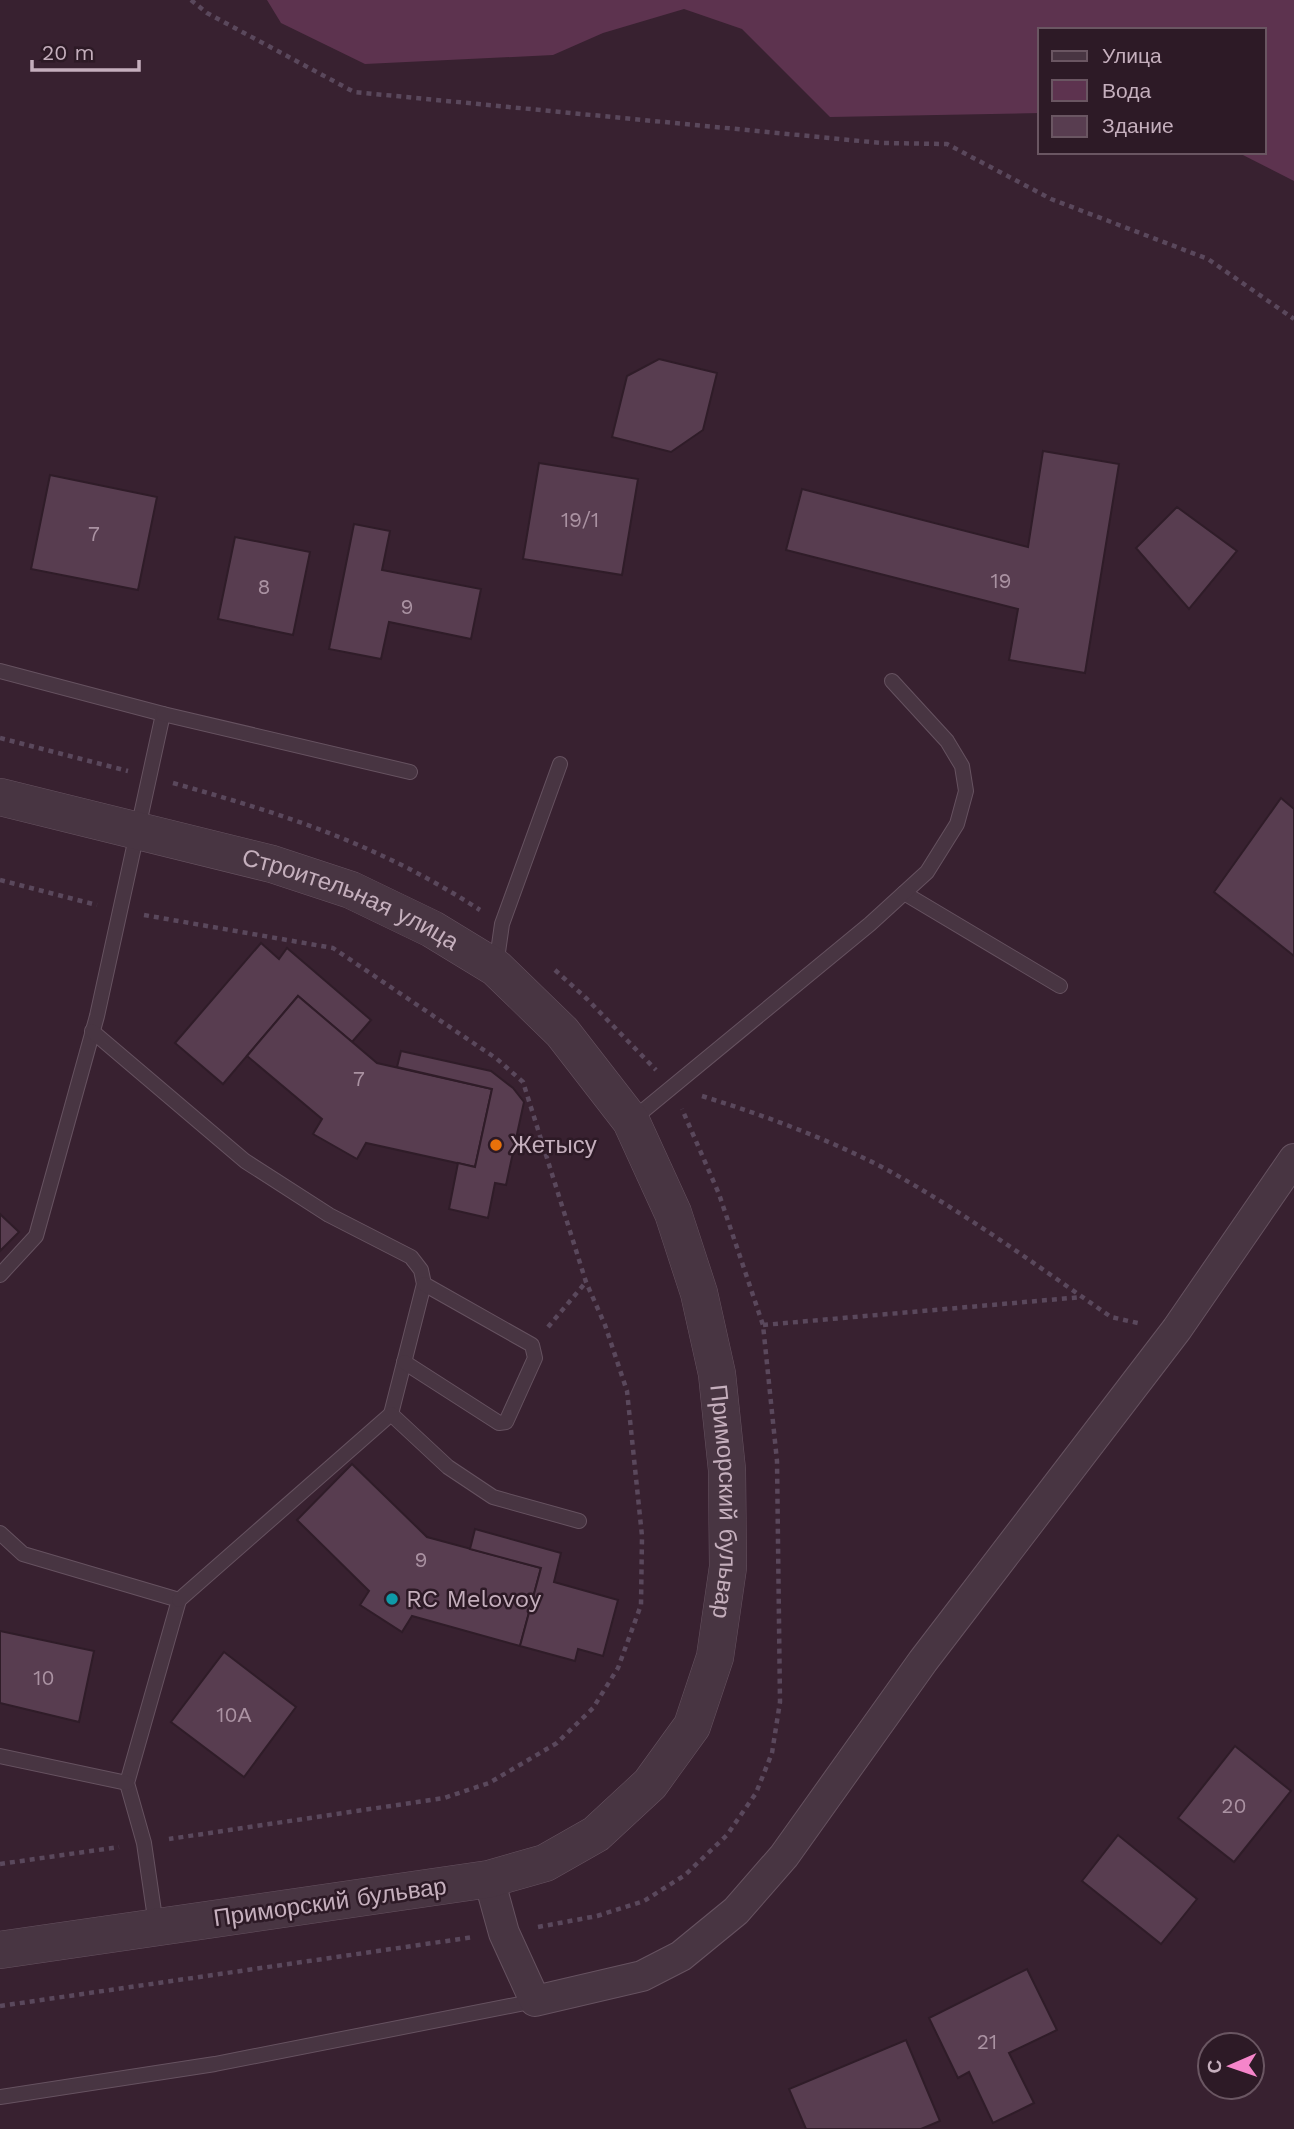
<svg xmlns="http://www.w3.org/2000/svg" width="1294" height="2129" font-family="'Work Sans',sans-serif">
	<rect width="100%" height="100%" fill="#382130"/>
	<!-- water -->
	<polygon fill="#5d334f" points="267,0 1294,0 1294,181 1237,152 1264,152 1264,30 1040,30 1040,113 830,117 742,29 684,9 603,33 553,55 365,64 281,23"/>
	<!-- building -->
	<g fill="#583d50" stroke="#2f1c28" stroke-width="2">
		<polygon points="659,359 717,373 703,430 671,452 612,437 627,376"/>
		<polygon points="1043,451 1119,464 1085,673 1009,660 1018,609 786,550 802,489 1028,547"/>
		<polygon points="539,463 638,479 622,575 523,559"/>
		<polygon points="50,475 157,497 138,590 31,569"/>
		<polygon points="1177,507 1237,551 1189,609 1136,548"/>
		<polygon points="354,524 390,531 382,570 481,589 471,639 389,622 381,659 329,649"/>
		<polygon points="235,537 310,552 293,635 218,619"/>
		<polygon points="1281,798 1294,809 1294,956 1214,892"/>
		<polygon points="261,943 279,959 287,948 371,1020 352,1042 298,996 223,1084 175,1043"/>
		<polygon points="298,996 377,1063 492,1089 475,1167 366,1143 357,1159 313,1134 322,1119 247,1056"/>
		<polygon points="401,1051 491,1071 513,1088 524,1102 506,1185 495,1183 488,1218 449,1209 458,1163 475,1167 492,1089 397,1067"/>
		<polygon points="0,1214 19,1232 0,1251"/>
		<polygon points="352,1464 427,1537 541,1568 520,1646 412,1616 402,1632 360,1605 369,1591 297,1520"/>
		<polygon points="475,1529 561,1553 554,1582 618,1600 603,1656 578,1649 575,1661 520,1646 541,1568 470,1549"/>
		<polygon points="0,1631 94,1651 79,1722 0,1703"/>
		<polygon points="224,1652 296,1707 244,1777 171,1722"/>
		<polygon points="1235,1746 1291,1791 1234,1862 1178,1818"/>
		<polygon points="1118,1835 1197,1899 1161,1944 1082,1881"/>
		<polygon points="1027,1969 1057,2030 1009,2053 1034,2103 993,2123 969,2072 958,2078 929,2018"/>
		<polygon points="906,2040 940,2121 921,2129 806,2129 789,2089"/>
	</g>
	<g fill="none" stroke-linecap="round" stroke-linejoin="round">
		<!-- service casing -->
		<g stroke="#665260" stroke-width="16">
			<g id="service">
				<polyline points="0,671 163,714 97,1016 36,1236 0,1275"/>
				<polyline points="163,714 410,772"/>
				<polyline points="904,893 1060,986"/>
				<polyline points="496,966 502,924 560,764"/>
				<polyline points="92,1031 245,1161 329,1215 411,1257 421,1270 424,1284 391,1414"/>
				<polyline points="632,1120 870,924 927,872 957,824 966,791 962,766 947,741 892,681"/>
				<polyline points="404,1362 499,1423 506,1422 535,1358 532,1345 424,1284"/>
				<polyline points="0,1533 23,1554 179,1600 127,1783 144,1843 156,1925"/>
				<polyline points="179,1600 391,1414 448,1467 493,1497 579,1521"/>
				<polyline points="0,1756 127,1783"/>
				<polyline points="0,2097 215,2064 535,2001"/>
			</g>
		</g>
		<!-- minor casing -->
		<g stroke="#665260" stroke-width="32">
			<polyline id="minor" points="489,1879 504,1933 535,2001 642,1976 681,1956 736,1911 784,1856 923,1661 1177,1329 1294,1159"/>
		</g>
		<!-- tertiary casing -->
		<g stroke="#665260" stroke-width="38">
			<g id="tertiary">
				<path id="s1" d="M 0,797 L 272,864 L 351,890 L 432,929 L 496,968 L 562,1032 L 631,1121 L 673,1213 L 699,1293 L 717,1374 L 727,1470 L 728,1567 L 715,1657 L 692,1726 L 650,1784 L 596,1834 L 545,1863 L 489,1879 L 0,1950"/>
			</g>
		</g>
		<!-- path -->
		<g stroke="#5a485c" stroke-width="4.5" stroke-dasharray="5 5" stroke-linecap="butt">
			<polyline points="191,0 207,13 354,92 881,143 947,144 1051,199 1208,259 1294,319"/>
			<polyline points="0,738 128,771"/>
			<path d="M 173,783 C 287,815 380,845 480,910"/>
			<polyline points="0,880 97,905"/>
			<polyline points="144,915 333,948 497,1059 523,1082 586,1282 605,1325 627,1391 642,1536 641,1605 618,1668 593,1708 557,1743 489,1783 444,1798 169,1839"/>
			<polyline points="555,970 587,999 656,1070"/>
			<path d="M 702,1096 C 763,1115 823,1137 880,1166 C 960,1209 1036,1265 1111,1317 L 1142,1324"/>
			<polyline points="763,1325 1082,1297"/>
			<polyline points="548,1327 586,1282"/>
			<polyline points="0,1864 119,1847"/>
			<polyline points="538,1927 597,1916 644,1901 685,1875 727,1835 756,1793 772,1753 780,1702 777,1461 763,1325 719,1194 682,1109"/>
			<polyline points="0,2006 474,1937"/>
		</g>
		<!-- service -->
		<use href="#service" stroke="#483542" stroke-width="14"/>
		<!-- minor -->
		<use href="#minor" stroke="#483542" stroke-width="30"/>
		<!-- tertiary -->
		<use href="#tertiary" stroke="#483542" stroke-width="37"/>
	</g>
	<!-- markers -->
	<circle fill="#e8710a" stroke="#2d1a26" stroke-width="2.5" cx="496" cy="1145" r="7"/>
	<circle fill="#0f9aa8" stroke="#2d1a26" stroke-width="2.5" cx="392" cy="1599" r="7"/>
	<g text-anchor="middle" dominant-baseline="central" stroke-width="5" stroke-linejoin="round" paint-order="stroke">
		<!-- number labels -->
		<g font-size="21" fill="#aa92a2">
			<text x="580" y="519">19/1</text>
			<text x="94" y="533">7</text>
			<text x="1001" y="580">19</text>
			<text x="264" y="586">8</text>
			<text x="407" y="606">9</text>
			<text x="359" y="1078">7</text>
			<text x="421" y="1559">9</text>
			<text x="44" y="1677">10</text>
			<text x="234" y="1714">10А</text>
			<text x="1234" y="1805">20</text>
			<text x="987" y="2041">21</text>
		</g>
		<!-- street labels -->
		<g font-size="24" fill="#c5afbd" stroke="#2d1a26">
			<text stroke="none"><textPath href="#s1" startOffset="366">Строительная улица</textPath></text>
			<text stroke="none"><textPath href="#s1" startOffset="1129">Приморский бульвар</textPath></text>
			<text transform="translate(330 1902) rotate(-8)">Приморский бульвар</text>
		</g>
		<!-- poi labels -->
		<g font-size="24" fill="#c5afbd" stroke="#2d1a26" text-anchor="start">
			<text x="510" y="1145">Жетысу</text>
			<text x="406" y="1599">RC Melovoy</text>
		</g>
	</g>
	<!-- legend -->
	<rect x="1038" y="28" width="228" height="126" fill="#2d1a26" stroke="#6a5662" stroke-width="2"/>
	<rect x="1052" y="51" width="35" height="10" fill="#483542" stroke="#6a5662" stroke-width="2"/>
	<text x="1102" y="63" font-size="21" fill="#c5afbd">Улица</text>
	<rect x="1052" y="80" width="35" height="21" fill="#5d334f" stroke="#6a5662" stroke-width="2"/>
	<text x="1102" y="98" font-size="21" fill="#c5afbd">Вода</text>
	<rect x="1052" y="116" width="35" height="21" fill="#583d50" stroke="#6a5662" stroke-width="2"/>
	<text x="1102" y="133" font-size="21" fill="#c5afbd">Здание</text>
	<!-- north arrow -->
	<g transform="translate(1231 2066) rotate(268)"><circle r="33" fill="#2d1a26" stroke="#6a5662" stroke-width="2"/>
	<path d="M0-5L12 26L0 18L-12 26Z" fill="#f585ca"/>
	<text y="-10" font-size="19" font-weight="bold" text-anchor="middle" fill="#c5afbd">С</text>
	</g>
	<!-- scale -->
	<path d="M32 60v10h107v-10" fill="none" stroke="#c5afbd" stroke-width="3.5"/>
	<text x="42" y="60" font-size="21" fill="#c5afbd" stroke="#2d1a26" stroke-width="5" paint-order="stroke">20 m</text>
</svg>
